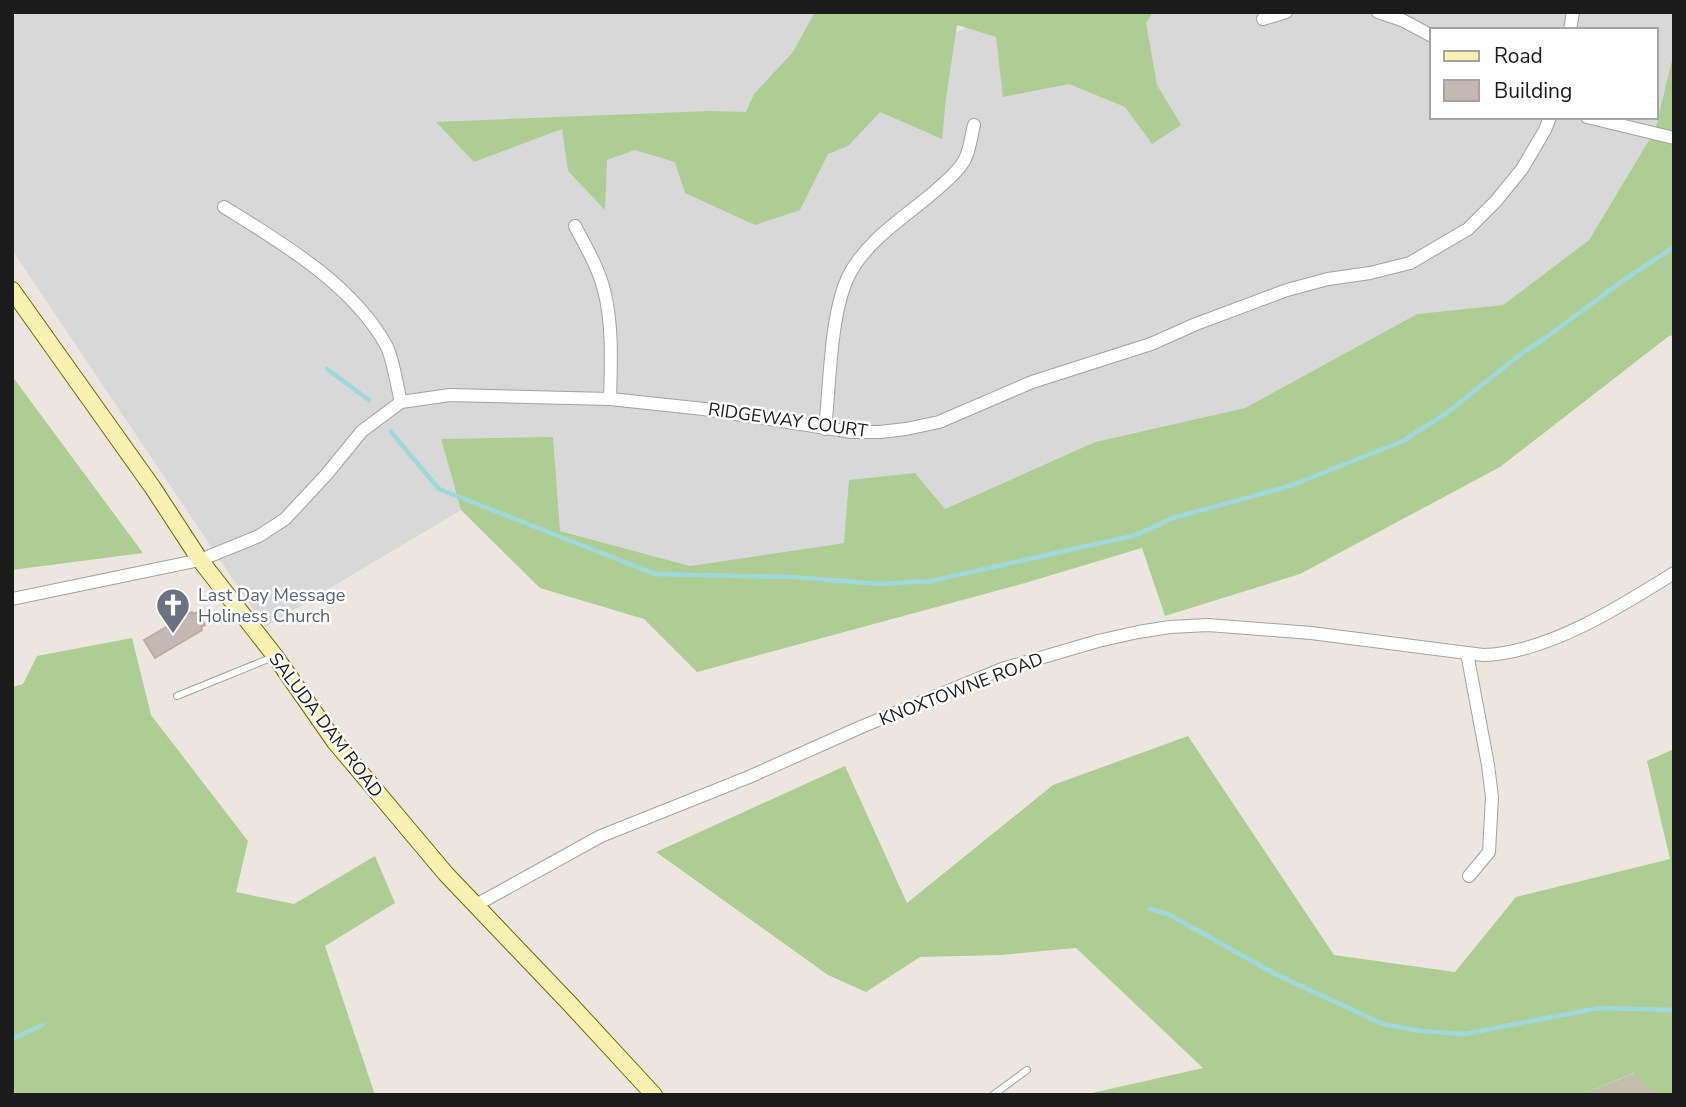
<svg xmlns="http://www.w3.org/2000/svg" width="1686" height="1107" font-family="'Nunito Sans',sans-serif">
	<rect width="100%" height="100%" fill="#ede6e0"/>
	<!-- residential -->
	<path fill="#d9d8d8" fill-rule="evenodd" d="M 12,12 L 816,12 L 775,104 L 1006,12 L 1674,12 L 1674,52 L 1655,130 L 1589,240 L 1503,305 L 1417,314 L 1245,408 L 1095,442 L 945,509 L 845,543 L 690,566 L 560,531 L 441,439 L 461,510 L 265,627 L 12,250 ZM 1432,30 L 1656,30 L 1656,117 L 1432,117 Z"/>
	<!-- construction -->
	<polygon fill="#c1beac" points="1635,1073 1658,1095 1581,1095"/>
	<!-- forest -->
	<g fill="#aecd94">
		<polygon points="815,12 1153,12 1146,23 1157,85 1181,125 1152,144 1125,107 1069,84 1003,97 996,37 957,25 946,99 942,139 880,112 848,146 828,154 800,210 755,225 685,193 675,162 635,150 607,160 605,210 568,171 562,129 474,162 436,122 710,111 746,112 754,94 793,52"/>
		<polygon points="1674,52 1674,335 1669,336 1500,467 1300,574 1165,616 1142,548 1025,583 697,672 644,619 540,588 461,510 441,439 553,437 560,531 690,566 844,543 849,480 915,473 945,509 1095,442 1245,408 1417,314 1503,305 1589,240 1655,130"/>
		<polygon points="12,376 143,553 12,570"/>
		<polygon points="132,638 151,715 248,841 236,892 294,904 375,856 395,903 325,946 375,1095 12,1095 12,687 23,684 37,656"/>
		<polygon points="1188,736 1334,955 1455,972 1516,897 1670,859 1647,761 1674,749 1674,1095 1658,1095 1634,1073 1581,1095 1083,1095 1203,1068 1076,948 1001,955 920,957 866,992 828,975 656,852 845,766 907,903 1053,785"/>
	</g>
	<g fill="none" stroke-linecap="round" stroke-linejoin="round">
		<!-- stream -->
		<g stroke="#9fd7db" stroke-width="4.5">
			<polyline points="327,369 369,400"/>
			<polyline points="391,432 439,489 655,574 792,577 879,584 931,581 1136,535 1173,518 1290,486 1403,441 1448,412 1526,350 1544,339 1625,279 1674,247"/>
			<polyline points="1150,909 1168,914 1277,975 1383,1024 1421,1031 1464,1034 1599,1008 1674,1010"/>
			<polyline points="12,1039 43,1025"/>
		</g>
	</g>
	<!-- building -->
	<polygon fill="#c4b8b4" stroke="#beaaa3" stroke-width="2" points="192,612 193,614 198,612 205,625 201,627 202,630 155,658 144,640"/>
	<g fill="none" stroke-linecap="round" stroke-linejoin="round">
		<!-- lane casing -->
		<g stroke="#a2a2a2" stroke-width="8">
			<g id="lane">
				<polyline points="177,696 273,657"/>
				<polyline points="993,1095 1027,1070"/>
			</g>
		</g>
		<!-- street casing -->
		<g stroke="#a2a2a2" stroke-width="14">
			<g id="street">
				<polyline points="1378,12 1402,20 1432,36"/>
				<polyline points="1263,19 1286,12"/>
				<polyline points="1570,30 1573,12"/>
				<polyline points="1587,117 1674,138"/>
				<path d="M 224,207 C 282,243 352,284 386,345 C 393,357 397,387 401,402"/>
				<path d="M 575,226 C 586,247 598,267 604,290 C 613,325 611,363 610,399"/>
				<path d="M 825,429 C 830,384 830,313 849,275 C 867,240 905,217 934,192 C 944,183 957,173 964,161 C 970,151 971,136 974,125"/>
				<polyline points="12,599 200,560 259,536 285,519 326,475 362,431 401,402 450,395 610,399 704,409 852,432 880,432 906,429 939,422 1032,382 1151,344 1196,324 1287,290 1328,279 1370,273 1410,263 1468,229 1496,201 1522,169 1545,130 1550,117"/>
				<polyline points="1467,653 1488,765 1492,797 1489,852 1469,876"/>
				<path d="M 476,905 L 601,836 L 749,777 L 861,727 L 1002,669 L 1098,641 L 1138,632 L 1170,627 L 1208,625 L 1311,633 L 1483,655 C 1547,653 1620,607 1674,573"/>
			</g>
		</g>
		<!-- secondary casing -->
		<g stroke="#706a04" stroke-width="18">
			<polyline id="secondary" points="12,290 153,488 200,560 275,656 335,742 446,874 570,1004 654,1095"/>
		</g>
		<!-- lane -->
		<use href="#lane" stroke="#fff" stroke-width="6"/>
		<!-- street -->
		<use href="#street" stroke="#fff" stroke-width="12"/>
		<!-- secondary -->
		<use href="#secondary" stroke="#f9f1b2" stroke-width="16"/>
	</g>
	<!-- icons -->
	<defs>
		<g id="church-pin" transform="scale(1.75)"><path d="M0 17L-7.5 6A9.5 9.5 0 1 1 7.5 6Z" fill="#6b7280" stroke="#fff"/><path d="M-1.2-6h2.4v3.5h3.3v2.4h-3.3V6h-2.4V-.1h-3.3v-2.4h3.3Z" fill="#fff"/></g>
	</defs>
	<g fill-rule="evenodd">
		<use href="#church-pin" x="173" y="605"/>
	</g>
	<g text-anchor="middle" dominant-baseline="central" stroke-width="5" stroke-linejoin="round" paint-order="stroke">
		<!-- street labels -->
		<g font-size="18" fill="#1b1b1b" stroke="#fff">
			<text transform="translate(788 420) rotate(8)">RIDGEWAY COURT</text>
			<text transform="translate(961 689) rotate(-21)">KNOXTOWNE ROAD</text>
			<text transform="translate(326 725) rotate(53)">SALUDA DAM ROAD</text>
		</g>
		<!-- worship labels -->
		<g font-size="18" fill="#5b616d" stroke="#fff" text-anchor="start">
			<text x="198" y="595">Last Day Message<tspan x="198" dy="21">Holiness Church</tspan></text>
		</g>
	</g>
	<!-- border -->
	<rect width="1686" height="1107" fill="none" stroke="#1b1b1b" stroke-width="28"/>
	<!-- legend -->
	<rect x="1430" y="28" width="228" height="91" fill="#ffffff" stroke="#a4a4a4" stroke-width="2"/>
	<rect x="1444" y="51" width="35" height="10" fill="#f9f1b2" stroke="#a4a4a4" stroke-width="2"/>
	<text x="1494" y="63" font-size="21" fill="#1b1b1b">Road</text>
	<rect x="1444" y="80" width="35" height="21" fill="#c4b8b4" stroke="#a4a4a4" stroke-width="2"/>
	<text x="1494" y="98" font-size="21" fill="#1b1b1b">Building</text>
</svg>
